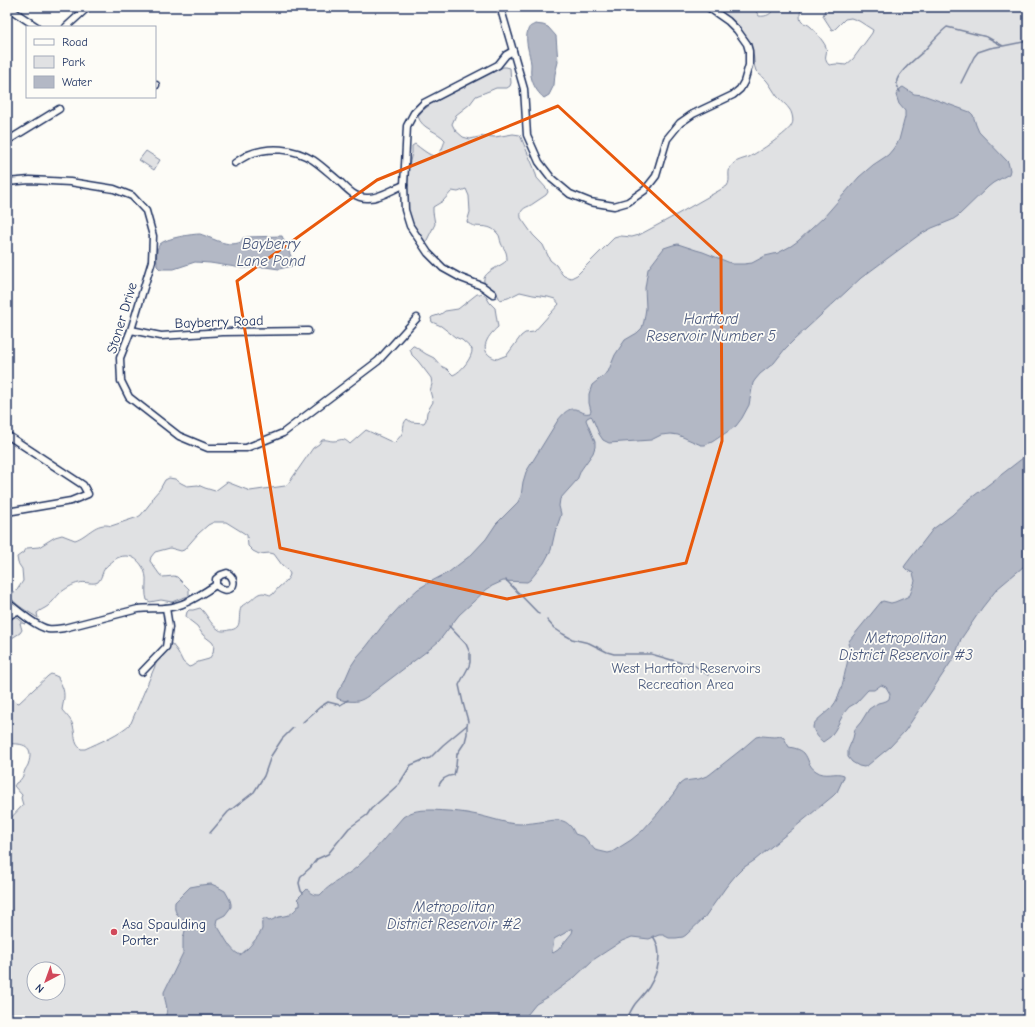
<svg xmlns="http://www.w3.org/2000/svg" width="1035" height="1027" font-family="'Comic Neue',sans-serif">
	<rect width="100%" height="100%" fill="#fdfcf7"/>
	<filter id="ink" filterUnits="userSpaceOnUse"><feTurbulence type="fractalNoise" baseFrequency=".025" numOctaves="2"/><feDisplacementMap in="SourceGraphic" scale="8" xChannelSelector="R" yChannelSelector="G"/><feConvolveMatrix kernelMatrix="1 2 1 2 8 2 1 2 1" color-interpolation-filters="sRGB"/></filter>
	<g filter="url(#ink)">
		<!-- green -->
		<g fill="#e0e1e3" stroke="#7e88a0" fill-rule="evenodd">
			<path d="M 715,7 L 753,7 L 759,16 C 766,17 773,14 774,7 L 804,7 C 801,10 800,11 800,15 C 800,26 805,21 811,27 C 814,30 823,41 825,45 C 830,53 821,57 829,65 L 836,64 L 846,65 L 853,59 L 872,33 L 873,30 L 859,21 L 851,18 L 845,19 L 835,29 L 832,30 L 823,16 L 826,7 L 1028,7 L 1028,1020 L 7,1020 L 7,822 L 23,805 L 21,798 L 22,795 L 14,786 L 16,783 C 22,780 23,776 25,770 C 26,768 27,767 28,765 C 35,745 23,743 7,744 L 7,693 L 16,702 L 19,703 L 48,676 L 51,674 L 58,677 C 58,681 61,682 62,686 C 66,695 63,702 62,710 C 66,715 72,720 73,726 C 76,735 73,743 81,749 L 85,749 C 98,743 122,733 131,723 L 158,659 L 168,644 L 172,644 L 178,652 L 183,662 L 189,667 L 192,666 L 198,662 L 209,659 L 213,653 L 214,645 L 212,642 L 203,635 L 197,626 L 188,619 L 186,616 L 187,612 L 189,610 L 193,610 L 200,608 C 207,614 210,624 218,629 C 221,632 225,631 229,630 C 245,629 236,615 242,606 C 244,604 247,603 250,601 C 254,598 257,593 263,593 C 266,593 268,595 272,595 L 279,587 L 286,581 L 289,577 L 290,574 L 288,570 L 282,565 L 274,554 L 270,553 L 259,554 L 253,551 L 248,546 L 247,535 L 226,522 L 214,522 L 208,525 L 198,534 L 184,550 L 181,551 L 170,548 L 155,552 L 151,557 L 150,561 L 160,575 L 163,577 L 174,576 L 177,577 L 189,589 L 189,596 L 182,598 L 172,602 L 161,600 L 150,602 L 147,600 C 145,594 146,588 146,582 C 147,572 141,561 132,557 C 126,555 119,556 114,560 C 111,563 107,565 105,568 C 102,572 102,578 98,582 C 93,585 85,581 79,583 C 73,584 65,589 60,593 C 56,597 52,603 48,606 C 44,609 40,610 37,613 L 38,618 C 31,613 12,604 10,595 L 17,590 L 23,581 L 22,569 L 18,563 L 17,557 L 24,552 L 27,548 L 39,547 L 55,537 L 62,535 L 75,540 C 88,536 96,521 111,526 L 138,517 L 141,515 L 152,501 L 153,497 L 160,489 L 165,480 L 169,478 L 175,479 L 181,483 L 187,486 L 198,485 L 205,488 L 215,491 L 227,482 L 250,491 L 285,486 L 288,484 L 313,448 L 319,444 L 322,440 C 327,439 329,441 333,441 C 341,441 342,436 350,444 L 366,430 L 394,443 L 395,442 C 398,439 402,435 403,431 C 404,426 403,423 407,419 L 411,422 L 424,423 L 426,420 L 427,412 L 433,402 L 430,391 L 432,384 L 431,378 L 418,361 L 412,355 L 410,349 L 413,346 L 414,346 L 426,354 L 434,358 L 441,366 L 447,369 L 453,375 C 461,372 473,357 472,349 L 462,340 L 455,337 L 441,326 L 432,322 L 431,318 L 432,317 L 441,314 L 445,311 L 458,309 L 477,294 L 480,294 L 485,295 L 490,303 L 495,308 L 498,327 C 486,337 477,353 497,359 L 507,355 L 521,336 L 525,333 L 534,332 L 559,304 L 555,299 L 548,297 L 533,295 L 520,292 L 508,298 L 500,300 C 498,296 497,292 493,289 C 490,287 487,287 485,284 C 478,273 503,266 507,260 C 507,250 504,250 501,243 C 500,240 500,236 498,234 C 488,221 476,231 467,222 L 470,212 L 469,196 L 466,189 L 458,192 L 452,191 L 443,201 L 433,207 L 433,212 L 435,224 L 426,242 L 425,243 L 423,241 L 415,229 L 410,219 L 407,206 L 408,169 L 412,153 L 412,146 L 415,144 C 419,147 431,157 435,156 C 438,156 440,152 442,149 C 443,146 444,144 445,140 C 438,131 421,129 418,116 L 422,111 L 431,104 L 490,74 L 503,67 L 506,67 L 510,68 L 511,83 L 510,86 L 507,88 L 496,88 L 489,91 L 476,96 L 470,104 L 456,115 L 452,124 L 455,130 L 463,137 L 470,139 L 484,136 L 495,137 L 513,134 L 520,135 L 534,168 L 537,178 L 547,189 L 548,192 L 546,195 L 543,197 C 540,199 537,201 534,203 C 528,208 519,207 521,218 L 533,235 L 543,245 L 550,260 L 556,265 L 562,274 L 564,276 L 571,278 L 577,275 L 614,238 L 621,236 L 632,237 L 639,235 L 669,219 L 727,186 C 732,179 725,171 733,164 C 737,160 744,159 749,157 C 757,153 790,132 792,124 C 794,121 792,113 790,110 C 787,105 781,101 777,96 C 774,92 771,86 767,81 C 764,77 759,75 756,71 C 753,65 755,57 752,50 C 745,31 730,19 715,7 ZM 34,969 L 58,969 L 58,993 L 34,993 Z"/>
			<polygon points="146,151 160,160 154,170 139,160"/>
			<polygon points="7,609 25,624 22,623 20,623 22,630 20,633 7,641"/>
		</g>
		<!-- water -->
		<g fill="#b3b8c5" stroke="#76819c" fill-rule="evenodd">
			<path d="M 535,24 L 543,25 L 548,27 L 556,36 L 558,62 L 555,74 L 554,85 L 549,95 L 544,98 C 539,94 534,87 532,80 C 530,75 531,69 531,64 C 530,53 524,41 528,30 C 529,26 532,26 535,24 Z"/>
			<path d="M 903,87 L 906,89 L 914,94 L 923,95 L 970,112 L 973,115 L 976,125 L 979,132 L 1008,162 L 1010,170 L 1009,174 L 993,183 L 988,187 L 958,216 L 952,220 L 932,228 L 919,235 L 861,278 L 794,340 L 785,349 L 774,363 L 760,374 L 755,380 L 753,383 L 749,405 L 742,418 L 736,426 L 712,442 L 705,445 L 701,445 L 678,435 L 671,434 L 661,435 L 651,440 L 609,443 L 603,440 L 599,434 L 592,417 L 591,416 L 587,418 L 586,420 L 595,442 L 595,447 L 593,453 L 581,470 L 577,480 L 560,499 L 559,506 L 561,514 L 560,518 L 555,532 L 551,550 L 544,563 L 530,580 L 527,582 L 503,581 L 492,586 L 486,590 L 459,615 L 439,641 L 431,648 L 368,696 C 365,698 362,700 358,701 C 352,702 342,701 337,698 L 337,694 L 338,691 L 344,682 L 351,666 L 357,657 L 366,647 L 383,625 L 405,601 L 418,589 L 430,582 L 449,572 L 471,555 L 486,539 L 496,524 L 518,502 L 521,496 L 523,482 L 526,472 L 558,420 C 564,413 570,405 580,411 C 584,413 585,414 590,413 L 591,411 L 589,403 L 589,394 L 592,385 L 608,372 L 615,355 L 625,340 L 637,333 L 642,328 L 644,321 L 646,308 L 645,288 L 648,269 L 664,248 L 673,245 L 678,244 L 696,250 L 703,252 L 733,264 L 744,264 L 752,263 L 765,256 L 778,253 L 791,246 L 798,241 L 824,217 L 859,177 L 873,165 L 888,155 L 893,149 L 899,140 L 905,117 L 905,111 L 899,104 L 896,95 L 901,88 Z"/>
			<path d="M 200,234 C 213,238 227,248 241,242 L 243,238 L 247,237 L 282,236 L 294,263 L 292,266 L 279,269 L 265,267 L 242,268 L 210,263 L 195,262 L 174,269 L 160,269 L 157,266 C 157,260 155,250 160,244 C 166,238 192,234 200,234 Z"/>
			<path d="M 1028,454 L 1028,561 L 1023,567 L 997,589 L 982,608 L 961,639 L 955,656 L 905,731 L 890,747 L 868,765 L 864,767 L 859,766 L 852,762 L 848,757 L 848,750 L 853,738 L 855,729 L 861,722 L 869,709 L 878,703 L 886,701 L 889,699 L 890,694 L 886,687 L 881,685 L 874,690 L 868,690 L 856,703 L 849,707 L 844,713 L 835,730 L 830,737 L 823,742 C 820,740 813,731 813,727 C 812,722 829,711 832,707 C 842,695 843,679 847,664 C 847,660 850,657 851,653 C 851,650 849,647 848,644 L 849,641 L 881,602 L 883,601 L 891,603 L 895,602 L 907,597 L 910,595 L 915,581 L 913,573 L 907,570 L 904,567 L 906,564 L 933,529 L 952,515 L 966,502 Z"/>
			<path d="M 761,736 C 767,736 775,738 780,736 L 784,738 L 789,747 C 794,748 800,749 804,753 C 809,759 808,766 816,771 C 826,778 835,771 844,775 L 844,777 L 837,792 L 833,796 L 755,860 L 743,868 L 735,876 L 726,887 L 704,918 L 686,935 L 683,937 L 676,938 L 669,938 L 663,935 L 659,935 L 649,939 L 632,937 L 622,941 L 593,960 L 575,977 L 548,997 L 536,1004 L 523,1020 L 515,1020 L 507,1016 L 503,1016 L 493,1018 L 475,1017 L 466,1020 L 437,1020 L 427,1017 L 420,1020 L 163,1020 C 171,1009 164,1003 164,992 L 183,953 L 183,938 L 185,931 L 185,920 C 176,915 174,912 175,902 L 190,887 L 201,885 L 211,884 L 216,886 L 225,891 L 230,900 L 231,904 L 231,907 L 225,915 L 217,919 L 216,924 C 223,933 229,950 240,955 C 246,951 260,936 262,929 C 262,925 261,923 263,919 L 266,919 L 269,921 C 273,920 275,918 279,917 C 282,916 286,916 289,915 C 292,913 297,909 298,906 L 300,906 L 300,902 L 297,899 L 307,889 C 310,894 314,895 320,895 C 330,884 345,877 357,867 C 374,852 388,834 403,817 C 413,810 421,810 433,810 C 444,811 456,811 467,813 C 481,815 495,820 509,823 C 523,826 542,821 556,820 C 566,820 571,825 575,834 L 584,837 L 595,850 L 608,853 L 612,852 L 631,840 L 642,831 L 659,812 L 674,793 L 680,784 L 684,781 L 699,779 L 709,775 L 742,749 L 756,737 ZM 570,929 L 573,929 L 572,933 L 558,950 L 553,953 L 552,952 L 554,939 L 565,933 Z"/>
		</g>
		<g fill="none" stroke-linecap="round" stroke-linejoin="round">
			<!-- stream -->
			<g stroke="#76819c" stroke-width="1.5">
				<polyline points="961,83 974,57 978,52 990,48 1002,46"/>
				<path d="M 900,92 C 898,88 896,84 897,80 C 900,71 916,58 923,52 C 931,43 937,35 947,27 L 987,37 L 1003,46 L 1028,41"/>
				<polyline points="506,580 539,614"/>
				<polyline points="547,620 554,628 563,634 572,639 589,643 607,652 614,654 651,654 682,663 691,663 708,675"/>
				<polyline points="303,722 320,707 328,702 340,705 348,700"/>
				<path d="M 439,785 C 442,778 447,776 454,775 L 456,766 L 457,754 L 465,742 L 467,734 L 467,726"/>
				<polyline points="210,833 228,812 254,792 264,776 271,756 282,739 293,728"/>
				<polyline points="303,893 301,891 299,883 301,876 310,868 317,859 328,854 349,828 367,815 371,809 399,784 411,765 423,760 430,758 443,745 467,725 468,721 463,703 459,685 469,666 470,662 470,653 466,644 449,626"/>
				<path d="M 627,1018 C 630,1013 632,1008 635,1004 C 640,998 645,993 649,987 C 658,972 664,952 653,936"/>
			</g>
			<!-- street casing -->
			<g stroke="#1b2f5e" stroke-width="9">
				<g id="street">
					<polyline points="7,7 37,27"/>
					<polyline points="502,7 502,13 524,89 527,135 539,162 552,179 570,194 590,202 614,206 628,202 645,190 656,176 667,139 680,123 693,114 733,95 740,89 744,82 749,65 749,51 747,44 737,30 728,21 708,7"/>
					<polyline points="66,27 88,7"/>
					<polyline points="155,85 156,85"/>
					<polyline points="7,141 59,109"/>
					<path d="M 235,163 C 239,160 244,157 248,155 C 269,146 293,148 313,160 C 322,166 330,174 339,181 C 347,189 355,198 367,198 C 378,199 393,189 404,185"/>
					<polyline points="7,182 30,180 70,182 114,189 132,196 146,211 153,236 152,261 131,330 120,358 121,381 129,397 179,436 208,448 246,448 283,433 378,361 417,318"/>
					<polyline points="493,294 482,286 461,278 443,268 428,253 410,226 405,210 404,185 407,126 414,113 424,103 498,65 506,55 513,51"/>
					<polyline points="131,330 161,336 223,332 308,331"/>
					<polyline points="7,435 83,485 88,494 71,501 7,512"/>
					<path d="M 7,602 C 17,610 36,627 48,629 C 53,630 58,629 64,628 L 138,609 C 151,607 164,610 176,606 C 190,603 204,592 216,585 L 216,579 L 221,575 L 227,573 C 241,581 230,598 216,585"/>
					<polyline points="7,617 17,611"/>
					<polyline points="142,672 166,647 169,627 166,608"/>
				</g>
			</g>
			<!-- street -->
			<use href="#street" stroke="#fdfcf7" stroke-width="6"/>
		</g>
	</g>
	<!-- marked area -->
	<path fill="none" stroke="#e8590c" stroke-width="3" stroke-linejoin="round" d="M 558,106 L 721,256 L 722,441 L 686,563 L 507,599 L 280,548 L 237,281 L 377,180 Z"/>
	<!-- markers -->
	<circle fill="#d1495b" stroke="#fdfcf7" stroke-width="1.5" cx="114" cy="932" r="4"/>
	<g text-anchor="middle" dominant-baseline="central" stroke-width="3.5" stroke-linejoin="round" paint-order="stroke">
		<!-- street labels -->
		<g font-size="14" fill="#1b2f5e" stroke="#fdfcf7">
			<text transform="translate(122 318) rotate(-73)">Stoner Drive</text>
			<text transform="translate(219 322) rotate(-2)">Bayberry Road</text>
		</g>
		<!-- park labels -->
		<g font-size="14" fill="#4c5c7f" stroke="#fdfcf7">
			<text x="686" y="668">West Hartford Reservoirs<tspan x="686" dy="16">Recreation Area</tspan></text>
		</g>
		<!-- poi labels -->
		<g font-size="14" fill="#1b2f5e" stroke="#fdfcf7" text-anchor="start">
			<text x="122" y="924">Asa Spaulding<tspan x="122" dy="16">Porter</tspan></text>
		</g>
		<!-- water labels -->
		<g font-size="15" font-style="italic" fill="#49587d" stroke="#fdfcf7">
			<text x="271" y="244">Bayberry<tspan x="271" dy="17">Lane Pond</tspan></text>
			<text x="711" y="319">Hartford<tspan x="711" dy="17">Reservoir Number 5</tspan></text>
			<text x="906" y="638">Metropolitan<tspan x="906" dy="17">District Reservoir #3</tspan></text>
			<text x="454" y="907">Metropolitan<tspan x="454" dy="17">District Reservoir #2</tspan></text>
		</g>
	</g>
	<!-- margin -->
	<rect width="1035" height="1027" fill="none" stroke="#fdfcf7" stroke-width="24"/>
	<rect x="12" y="12" width="1011" height="1003" fill="none" stroke="#1b2f5e" stroke-width="1.5" filter="url(#ink)"/>
	<!-- legend -->
	<rect x="26" y="26" width="130" height="72" fill="#fdfcf7" stroke="#a3aaba"/>
	<rect x="34" y="39" width="20" height="6" fill="#fdfcf7" stroke="#a3aaba"/>
	<text x="62" y="46" font-size="12" fill="#1b2f5e">Road</text>
	<rect x="34" y="56" width="20" height="12" fill="#e0e1e3" stroke="#a3aaba"/>
	<text x="62" y="66" font-size="12" fill="#1b2f5e">Park</text>
	<rect x="34" y="76" width="20" height="12" fill="#b3b8c5" stroke="#a3aaba"/>
	<text x="62" y="86" font-size="12" fill="#1b2f5e">Water</text>
	<!-- north arrow -->
	<g transform="translate(46 981) rotate(221)"><circle r="19" fill="#fdfcf7" stroke="#a3aaba"/>
	<path d="M0-3L7 15L0 10L-7 15Z" fill="#d1495b"/>
	<text y="-6" font-size="11" font-weight="bold" text-anchor="middle" fill="#1b2f5e">N</text>
	</g>
</svg>
